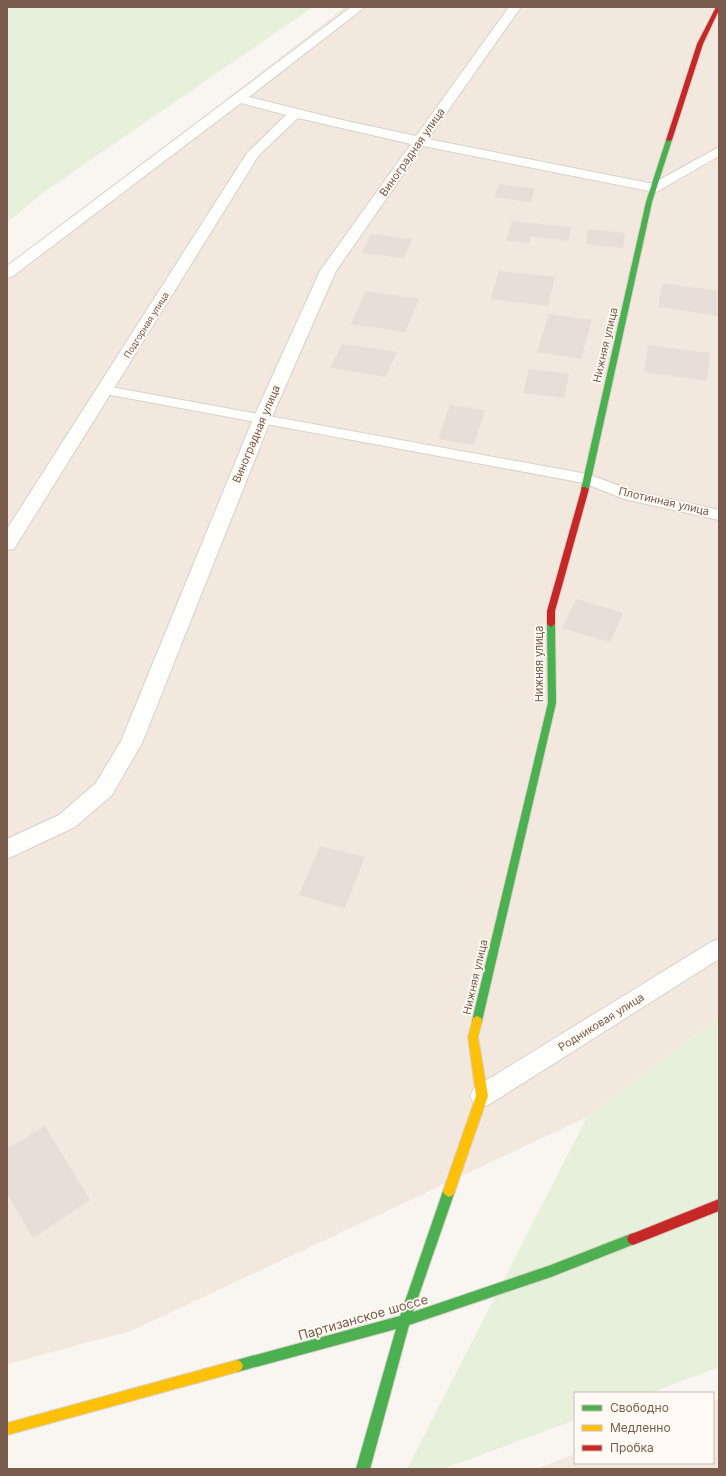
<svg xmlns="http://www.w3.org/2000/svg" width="726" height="1476" font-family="Inter,sans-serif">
	<rect width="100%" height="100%" fill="#f9f5f0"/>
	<!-- residential -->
	<g fill="#f2e8de">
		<polygon points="345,7 719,7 719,1017 587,1117 131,1331 7,1364 7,270"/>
		<polygon points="719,1399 719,1469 536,1469 575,1454 575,1463 713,1463 713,1401"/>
	</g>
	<!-- green -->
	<g fill="#e7f0db">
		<polygon points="7,7 313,7 41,194 7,223"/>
		<polygon points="719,1017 719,1367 650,1393 575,1393 575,1420 443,1469 407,1469 587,1117"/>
	</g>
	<!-- building -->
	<g fill="#e6ded7">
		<polygon points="499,184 535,189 531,202 494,197"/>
		<polygon points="512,221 571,227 568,241 530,236 529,243 506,241"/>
		<polygon points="588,229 625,233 623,248 586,244"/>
		<polygon points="371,234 412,239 404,258 362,253"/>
		<polygon points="499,271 555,277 548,306 491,299"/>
		<polygon points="663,283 719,291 719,316 658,307"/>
		<polygon points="366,291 419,299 405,332 351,324"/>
		<polygon points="549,314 592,320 581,359 537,352"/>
		<polygon points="342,344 397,352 386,377 330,368"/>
		<polygon points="648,345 710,353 707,381 644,372"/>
		<polygon points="529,369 569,374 564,398 523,393"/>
		<polygon points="450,405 485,410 474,445 438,439"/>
		<polygon points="576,599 623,613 610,642 562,628"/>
		<polygon points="320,846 365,857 345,908 299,895"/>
		<polygon points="45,1126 90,1200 33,1238 7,1193 7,1149"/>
	</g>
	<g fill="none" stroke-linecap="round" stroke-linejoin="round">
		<!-- lane casing -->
		<g stroke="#d7d1cb" stroke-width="2">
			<g id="lane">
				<polygon points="719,147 719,156 658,191 650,191 648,188 650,185"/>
				<polygon points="105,386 587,474 634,491 719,510 719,520 624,499 584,483 100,393 98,390 100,387"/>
				<polygon points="719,939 719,959 490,1104 482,1107 474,1104 470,1096 474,1088 711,942"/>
			</g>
		</g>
		<!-- street casing -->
		<g stroke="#d7d1cb" stroke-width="2">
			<polygon id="street" points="351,7 365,7 249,97 342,120 416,136 509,7 521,7 428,139 654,184 659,185 661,188 659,191 654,192 423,146 336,271 271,419 142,743 112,795 75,827 7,859 7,839 59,815 96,783 121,741 253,419 320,271 411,144 298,118 259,155 14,549 7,550 7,529 247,153 286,115 241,103 13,276 7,278 7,266"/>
		</g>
		<!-- fast casing -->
		<g stroke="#d9d2cb" stroke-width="2">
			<g id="fast">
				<polygon points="669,138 672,140 652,202 589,489 585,491 581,489 646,202 666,140"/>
				<polygon points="551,621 555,624 556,703 482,1021 481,1024 477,1026 473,1024 472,1021 548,703 547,624"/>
				<polygon points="449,1185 453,1187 455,1191 413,1312 551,1265 633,1233 637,1235 639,1239 637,1243 551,1277 409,1325 370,1469 356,1469 396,1329 237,1372 233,1370 231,1366 233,1362 237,1360 400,1316 443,1191 445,1187"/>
			</g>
		</g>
		<!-- slow casing -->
		<g stroke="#d9d2cb" stroke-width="2">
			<g id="slow">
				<polygon points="477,1016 481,1018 482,1021 478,1037 488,1096 455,1191 453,1195 449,1197 445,1195 443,1191 476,1096 468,1037 473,1018"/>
				<polygon points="237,1360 241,1362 243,1366 241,1370 237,1372 7,1435 7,1423"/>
			</g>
		</g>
		<!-- jam casing -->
		<g stroke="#d9d2cb" stroke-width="2">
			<g id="jam">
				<polygon points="716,7 719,7 719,10 703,44 672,140 667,141 666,140 697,44"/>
				<polygon points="582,487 585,487 589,489 555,611 555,624 551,627 547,624 547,611"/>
				<polygon points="719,1199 719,1211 633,1245 629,1243 627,1239 629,1235"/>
			</g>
		</g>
		<!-- lane -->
		<use href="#lane" fill="#fefefd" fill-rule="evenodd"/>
		<!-- street -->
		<use href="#street" fill="#fefefd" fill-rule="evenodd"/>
		<!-- fast -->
		<use href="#fast" fill="#4caf50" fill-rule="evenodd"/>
		<!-- slow -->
		<use href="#slow" fill="#ffc107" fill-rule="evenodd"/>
		<!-- jam -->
		<use href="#jam" fill="#c62828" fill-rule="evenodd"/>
	</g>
	<g text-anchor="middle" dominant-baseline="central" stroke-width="3.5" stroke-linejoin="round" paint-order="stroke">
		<!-- far-street labels -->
		<g font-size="9" fill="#7a5c4d" stroke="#fffaf3">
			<text transform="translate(146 325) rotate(-58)">Подгорная улица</text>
		</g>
		<!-- street labels -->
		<g font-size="11" fill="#7a5c4d" stroke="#fffaf3">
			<text transform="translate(412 152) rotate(-55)">Виноградная улица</text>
			<text transform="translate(605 345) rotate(-77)">Нижняя улица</text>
			<text transform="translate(256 434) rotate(-67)">Виноградная улица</text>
			<text transform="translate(664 501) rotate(13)">Плотинная улица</text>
			<text transform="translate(539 664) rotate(-90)">Нижняя улица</text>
			<text transform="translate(475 977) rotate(-77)">Нижняя улица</text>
			<text transform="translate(601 1022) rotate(-32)">Родниковая улица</text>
		</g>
		<!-- near-street labels -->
		<g font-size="13" fill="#7a5c4d" stroke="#fffaf3">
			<text transform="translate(363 1317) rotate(-16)">Партизанское шоссе</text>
		</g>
	</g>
	<!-- border -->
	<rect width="726" height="1476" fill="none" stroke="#7a5c4d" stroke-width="16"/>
	<!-- legend -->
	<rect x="574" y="1392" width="140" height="72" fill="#fffaf3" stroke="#cabbb1"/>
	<rect x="582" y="1405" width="20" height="6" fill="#4caf50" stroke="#cabbb1"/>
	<text x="610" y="1412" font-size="12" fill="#7a5c4d">Свободно</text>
	<rect x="582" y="1425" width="20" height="6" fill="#ffc107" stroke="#cabbb1"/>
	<text x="610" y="1432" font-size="12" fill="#7a5c4d">Медленно</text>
	<rect x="582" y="1445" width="20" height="6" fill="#c62828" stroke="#cabbb1"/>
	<text x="610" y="1452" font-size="12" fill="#7a5c4d">Пробка</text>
</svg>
